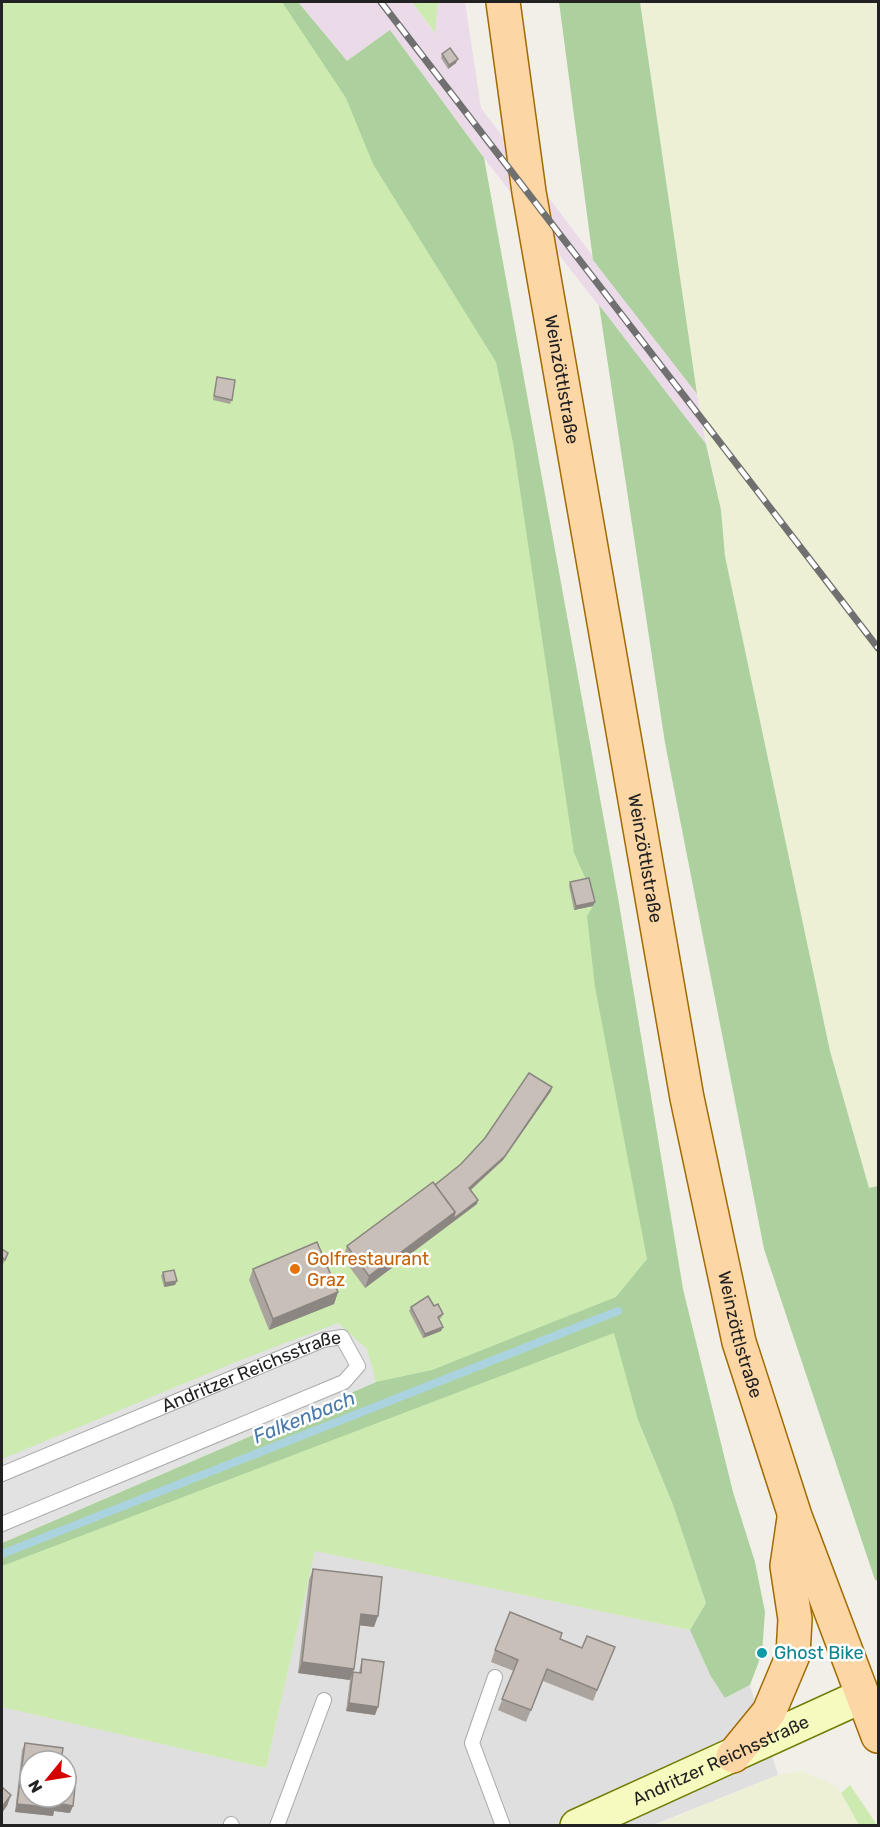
<svg xmlns="http://www.w3.org/2000/svg" width="880" height="1827" font-family="Rubik,sans-serif">
	<rect width="100%" height="100%" fill="#f2efe9"/>
	<!-- residential -->
	<path fill="#e0dfdf" fill-rule="evenodd" d="M 315,1550 L 690,1630 L 710,1675 L 726,1698 L 750,1685 L 778,1775 L 653,1825 L 2,1826 L 2,1707 L 4,1706 L 266,1768 ZM 30,1761 L 66,1761 L 66,1797 L 30,1797 Z"/>
	<!-- industrial -->
	<polygon fill="#ebdbe8" points="298,2 412,2 434,32 438,2 465,2 481,108 697,394 706,444 484,158 390,31 347,61"/>
	<!-- farmland -->
	<g fill="#eef0d5">
		<polygon points="640,2 878,2 878,1186 869,1189 830,1051 725,556 721,510 697,394"/>
		<polygon points="802,1771 836,1786 859,1825 653,1826 778,1775"/>
	</g>
	<!-- grass -->
	<g fill="#cdebb0">
		<polygon points="2,2 298,2 347,61 390,30 484,158 618,898 683,1289 638,1420 673,1505 706,1603 690,1630 315,1551 266,1768 2,1707"/>
		<polygon points="412,2 438,2 435,33"/>
		<polygon points="850,1785 877,1825 859,1825 841,1793"/>
	</g>
	<!-- forest -->
	<g fill="#add19e">
		<polygon points="282,2 298,2 347,61 390,30 484,158 618,898 683,1289 733,1492 755,1562 765,1612 762,1653 750,1685 725,1698 710,1675 690,1630 706,1603 673,1505 638,1420 614,1333 2,1566 2,1543 376,1382 432,1370 616,1297 647,1259 595,987 587,916 593,906 587,882 574,853 513,443 496,362 373,164 346,98"/>
		<polygon points="559,2 640,2 697,394 593,260"/>
		<polygon points="599,305 706,444 721,510 725,556 830,1051 869,1188 878,1186 878,1581 875,1580 764,1249 665,743"/>
	</g>
	<!-- parking -->
	<polygon fill="#e2e2e2" points="338,1323 367,1349 376,1382 2,1543 2,1459 248,1357"/>
	<g fill="none" stroke-linecap="round" stroke-linejoin="round">
		<!-- stream -->
		<polyline stroke="#aad3df" stroke-width="8" points="2,1554 618,1311"/>
		<!-- lane casing -->
		<g stroke="#a9a9a9" stroke-width="16">
			<g id="lane">
				<path id="s1" d="M 2,1474 L 323,1340 L 342,1337 L 358,1366 L 344,1382 L 2,1524"/>
				<polyline points="495,1677 472,1743 503,1826"/>
				<polyline points="231,1824 232,1826"/>
				<polyline points="277,1826 324,1700"/>
			</g>
		</g>
		<!-- secondary casing -->
		<g stroke="#707d05" stroke-width="36">
			<g id="secondary">
				<path id="s2" d="M 577,1826 L 862,1696"/>
			</g>
		</g>
		<!-- primary casing -->
		<g stroke="#a06b00" stroke-width="36">
			<g id="primary">
				<path id="s3" d="M 503,2 L 529,192 L 687,1098 L 739,1342 L 795,1516 L 878,1736"/>
				<polyline points="733,1756 769,1712 793,1655 795,1619 787,1566 794,1518"/>
			</g>
		</g>
		<!-- lane -->
		<use href="#lane" stroke="#fff" stroke-width="14"/>
		<!-- secondary -->
		<use href="#secondary" stroke="#f7fabf" stroke-width="33"/>
		<!-- primary -->
		<use href="#primary" stroke="#fcd6a4" stroke-width="33"/>
		<!-- rail casing -->
		<g stroke="#707070" stroke-width="7">
			<polyline id="rail" points="381,2 878,648"/>
		</g>
		<!-- rail -->
		<use href="#rail" stroke="#fff" stroke-width="4.5" stroke-dasharray="14" stroke-linecap="butt"/>
	</g>
	<!-- wall -->
	<g fill="#aba49e">
		<polygon points="442,54 456,63 448,69 441,58"/>
		<polygon points="217,377 232,400 230,404 213,400"/>
		<polygon points="570,882 593,906 574,910 569,886"/>
		<polygon points="551,1091 503,1160 471,1190 477,1204 365,1288 343,1258 347,1246 435,1185"/>
		<polygon points="2,1249 7,1257 3,1264 2,1262"/>
		<polygon points="253,1269 338,1292 334,1304 269,1330 249,1280"/>
		<polygon points="163,1272 175,1285 164,1287 161,1276"/>
		<polygon points="411,1307 443,1314 441,1318 439,1319 443,1327 441,1331 423,1338 409,1311"/>
		<polygon points="313,1569 374,1627 360,1625 354,1669 350,1680 298,1673 309,1580"/>
		<polygon points="560,1639 582,1648 615,1647 593,1701 543,1681 526,1722 498,1710 514,1671 491,1662 495,1650"/>
		<polygon points="362,1659 375,1715 346,1711 350,1680 353,1672 359,1673 360,1667"/>
		<polygon points="25,1743 30,1761 70,1813 54,1811 53,1816 15,1812 22,1750"/>
	</g>
	<!-- shaded-wall -->
	<g fill="#8b8681">
		<polygon points="458,59 456,63 448,69 449,65"/>
		<polygon points="595,902 593,906 574,910 576,906"/>
		<polygon points="552,1087 551,1091 503,1160 468,1192 469,1188"/>
		<polygon points="478,1200 477,1204 365,1288 369,1276 455,1212"/>
		<polygon points="177,1281 175,1285 164,1287 165,1283"/>
		<polygon points="338,1292 334,1304 269,1330 273,1319"/>
		<polygon points="443,1327 441,1331 423,1338 425,1334"/>
		<polygon points="361,1614 378,1616 374,1627 357,1625"/>
		<polygon points="302,1662 354,1669 350,1680 298,1673"/>
		<polygon points="349,1703 378,1707 375,1715 346,1711"/>
		<polygon points="11,1795 7,1806 2,1813 2,1807"/>
		<polygon points="56,1803 73,1806 70,1813 54,1811 53,1816 15,1812 17,1804"/>
	</g>
	<!-- building -->
	<g fill="#c7bfb8" stroke="#8b8681" stroke-width="1.5">
		<polygon points="450,48 458,59 449,65 442,54"/>
		<polygon points="217,377 235,380 232,400 214,396"/>
		<polygon points="589,878 595,902 576,906 570,882"/>
		<polygon points="529,1073 552,1087 505,1156 469,1188 478,1200 453,1219 455,1212 435,1185 461,1164 485,1138"/>
		<polygon points="433,1182 455,1212 369,1276 347,1246"/>
		<polygon points="317,1242 338,1292 273,1319 253,1269"/>
		<polygon points="2,1249 8,1253 5,1260 2,1257"/>
		<polygon points="174,1270 177,1281 165,1283 163,1272"/>
		<polygon points="428,1296 434,1306 438,1304 443,1314 438,1317 443,1327 425,1334 411,1307"/>
		<polygon points="313,1569 382,1577 378,1616 361,1614 354,1669 302,1662"/>
		<polygon points="510,1612 562,1633 560,1639 582,1648 587,1636 615,1647 597,1690 547,1669 531,1710 502,1699 518,1660 495,1650"/>
		<polygon points="362,1659 384,1662 378,1707 349,1703 353,1672 361,1673"/>
		<polygon points="25,1743 63,1748 61,1761 30,1761 30,1797 66,1797 66,1776 76,1777 73,1806 56,1803 56,1808 17,1804"/>
		<polygon points="2,1787 11,1795 2,1807"/>
	</g>
	<!-- markers -->
	<circle fill="#e8710a" stroke="#fff" stroke-width="2" cx="295" cy="1269" r="6"/>
	<circle fill="#0f9aa8" stroke="#fff" stroke-width="2" cx="762" cy="1653" r="6"/>
	<g text-anchor="middle" dominant-baseline="central" stroke-width="5" stroke-linejoin="round" paint-order="stroke">
		<!-- street labels -->
		<g font-size="18" fill="#222" stroke="#fff">
			<text stroke="none"><textPath href="#s3" startOffset="382">Weinzöttlstraße</textPath></text>
			<text stroke="none"><textPath href="#s3" startOffset="868">Weinzöttlstraße</textPath></text>
			<text stroke="none"><textPath href="#s3" startOffset="1354">Weinzöttlstraße</textPath></text>
			<text stroke="none"><textPath href="#s1" startOffset="270">Andritzer Reichsstraße</textPath></text>
			<text stroke="none"><textPath href="#s2" startOffset="158">Andritzer Reichsstraße</textPath></text>
		</g>
		<!-- food labels -->
		<g font-size="18" fill="#c56008" stroke="#fff" text-anchor="start">
			<text x="307" y="1259">Golfrestaurant<tspan x="307" dy="21">Graz</tspan></text>
		</g>
		<!-- culture labels -->
		<g font-size="18" fill="#0d838f" stroke="#fff" text-anchor="start">
			<text x="774" y="1653">Ghost Bike</text>
		</g>
		<!-- water labels -->
		<g font-size="20" font-style="italic" fill="#4a7aab" stroke="#fff">
			<text transform="translate(304 1417) rotate(-22)">Falkenbach</text>
		</g>
	</g>
	<!-- border -->
	<rect width="880" height="1827" fill="none" stroke="#222222" stroke-width="6"/>
	<!-- north arrow -->
	<g transform="translate(48 1779) rotate(240)"><circle r="28" fill="#ffffff" stroke="#a7a7a7" stroke-width="1.5"/>
	<path d="M0-4.5L10 22L0 15L-10 22Z" fill="#d40000"/>
	<text y="-9" font-size="16" font-weight="bold" text-anchor="middle" fill="#222222">N</text>
	</g>
</svg>
